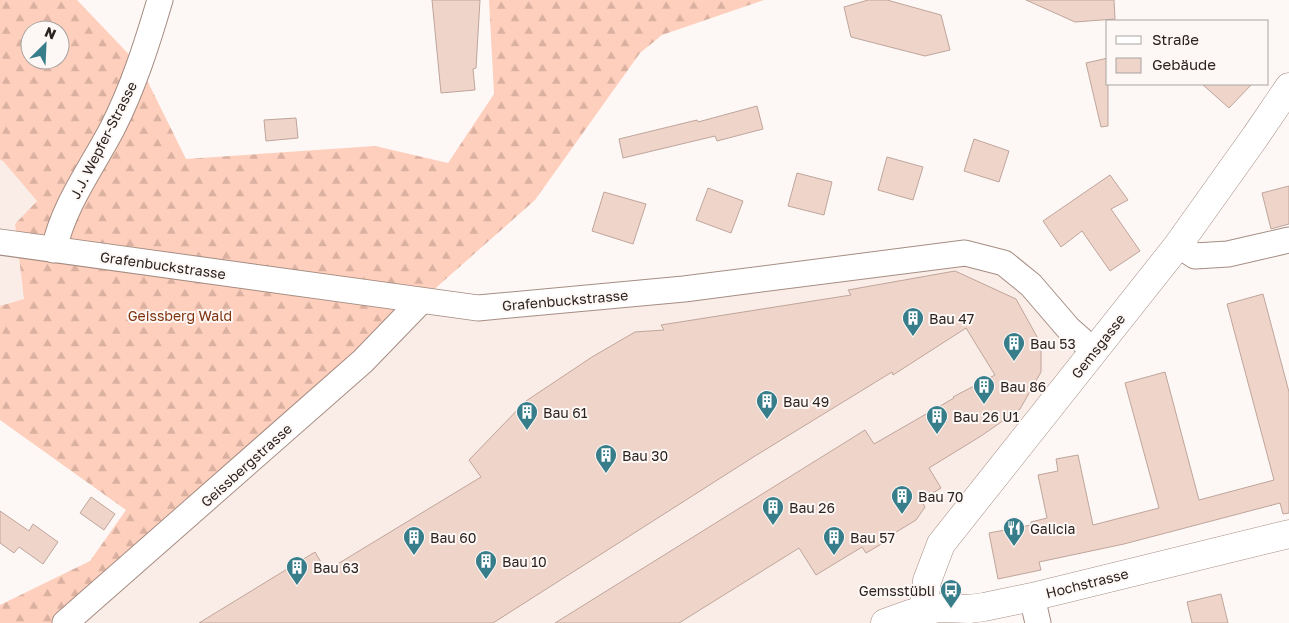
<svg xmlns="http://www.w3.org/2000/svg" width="1289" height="623" font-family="'Golos Text',sans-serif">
	<defs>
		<pattern id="forest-firs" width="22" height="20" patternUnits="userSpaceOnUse" patternTransform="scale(1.25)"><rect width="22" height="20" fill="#fecfbc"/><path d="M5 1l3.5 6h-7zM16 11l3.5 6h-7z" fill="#dab1a1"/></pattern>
	</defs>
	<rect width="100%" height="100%" fill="#fdf8f6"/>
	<!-- built -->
	<g fill="#faece6">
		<polygon points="0,160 3,161 37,201 15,224 24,300 0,306"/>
		<polygon points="965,253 1004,263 1094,351 987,488 924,595 885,623 65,623 421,301"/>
	</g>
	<!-- forest -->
	<path fill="url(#forest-firs)" fill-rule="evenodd" d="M 0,0 L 77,0 L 140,66 L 186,159 L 375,146 L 448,163 L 494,94 L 489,0 L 764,0 L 662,35 L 640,53 L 535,200 L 421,301 L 65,623 L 0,623 L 0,605 L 90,561 L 126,510 L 0,420 L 0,306 L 24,299 L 15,224 L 37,201 L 3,161 L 0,160 ZM 30,30 L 60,30 L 60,60 L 30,60 Z"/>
	<!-- building -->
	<g fill="#efd4c9" stroke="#bfa59b">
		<polygon points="432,0 480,0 476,68 473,69 475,90 441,93"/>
		<polygon points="868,0 887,0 941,15 950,50 925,56 851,37 844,7"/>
		<polygon points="1026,0 1114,0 1115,19 1075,22"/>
		<polygon points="1108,58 1108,126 1101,127 1086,63"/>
		<polygon points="1202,84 1252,84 1229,108"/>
		<polygon points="757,106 763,129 717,141 715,136 623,158 619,139 697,120 698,122"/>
		<polygon points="296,118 298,138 266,141 264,120"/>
		<polygon points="974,139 1009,151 999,182 964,171"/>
		<polygon points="887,157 923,167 913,200 878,190"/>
		<polygon points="797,173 832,182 824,215 788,206"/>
		<polygon points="1110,175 1128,200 1111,209 1140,251 1110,271 1082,231 1061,247 1043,221"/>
		<polygon points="1289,186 1289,224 1271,229 1262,193"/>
		<polygon points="708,188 743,201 731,233 696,220"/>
		<polygon points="604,192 646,204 633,244 592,231"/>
		<polygon points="955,271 1016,299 1041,344 1041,372 1020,409 981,436 929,468 941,488 921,500 925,507 916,520 893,534 895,536 866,553 862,547 816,575 799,548 679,623 555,623 865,430 874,444 954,398 953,397 995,375 966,328 893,375 892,372 755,456 493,623 199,623 315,552 326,571 481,477 469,460 526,401 592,357 635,332 664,330 661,325 851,295 848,290"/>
		<polygon points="1263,294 1289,392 1289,513 1283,514 1280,503 1124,544 1039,562 1041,570 998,579 989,533 1031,525 1031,522 1047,518 1038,475 1058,471 1056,459 1078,455 1093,525 1159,508 1125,383 1165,372 1199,500 1274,480 1227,304"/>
		<polygon points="91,497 115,514 104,530 80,513"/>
		<polygon points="0,511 29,531 33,524 58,542 43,564 19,547 14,553 0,543"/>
		<polygon points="1221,594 1228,623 1192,623 1187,602"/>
	</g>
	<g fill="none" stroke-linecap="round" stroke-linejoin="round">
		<!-- minor casing -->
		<g stroke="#a58d83" stroke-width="27">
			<g id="minor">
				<polyline points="0,242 478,308 684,289 965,253 1004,263 1031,285 1068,328 1094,351"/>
				<polyline points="1178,245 1195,256 1228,254 1289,240"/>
				<path d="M 54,250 C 63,206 91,169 112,129 C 133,88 147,44 160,0"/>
				<polyline points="1032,597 1038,623"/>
				<polyline points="65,623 363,361 421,301"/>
			</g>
		</g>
		<!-- tertiary casing -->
		<g stroke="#a58d83" stroke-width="29">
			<g id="tertiary">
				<polyline points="923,611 927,581 941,544 1178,245 1255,137 1289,87"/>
				<polyline points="885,623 910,614 923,611 940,608 969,609 984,607 1032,597 1289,534"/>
			</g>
		</g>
		<!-- minor -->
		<use href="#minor" stroke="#fff" stroke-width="25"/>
		<!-- tertiary -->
		<use href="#tertiary" stroke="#fff" stroke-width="28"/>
	</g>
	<!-- icons -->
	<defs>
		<g id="building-pin" transform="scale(1.125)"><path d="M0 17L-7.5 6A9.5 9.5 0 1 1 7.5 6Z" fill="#377d8a" stroke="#fdf8f6"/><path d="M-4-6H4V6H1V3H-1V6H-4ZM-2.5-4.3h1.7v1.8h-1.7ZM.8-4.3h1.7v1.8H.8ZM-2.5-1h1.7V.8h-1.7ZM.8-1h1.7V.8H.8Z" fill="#fff"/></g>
		<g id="restaurant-pin" transform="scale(1.125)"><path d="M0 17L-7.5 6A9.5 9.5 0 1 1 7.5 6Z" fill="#377d8a" stroke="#fdf8f6"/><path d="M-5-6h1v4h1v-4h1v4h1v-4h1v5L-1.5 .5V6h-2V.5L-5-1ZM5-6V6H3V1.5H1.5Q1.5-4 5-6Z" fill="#fff"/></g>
		<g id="bus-pin" transform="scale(1.125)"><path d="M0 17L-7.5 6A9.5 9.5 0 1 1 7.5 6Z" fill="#377d8a" stroke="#fdf8f6"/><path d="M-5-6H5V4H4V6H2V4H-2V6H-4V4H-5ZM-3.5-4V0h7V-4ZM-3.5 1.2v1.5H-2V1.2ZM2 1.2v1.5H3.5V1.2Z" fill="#fff"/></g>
	</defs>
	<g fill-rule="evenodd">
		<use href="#building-pin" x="913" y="318"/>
		<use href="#building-pin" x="1014" y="343"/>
		<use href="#building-pin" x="984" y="386"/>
		<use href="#building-pin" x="767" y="401"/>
		<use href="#building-pin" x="527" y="412"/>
		<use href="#building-pin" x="937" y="416"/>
		<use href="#building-pin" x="606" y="455"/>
		<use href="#building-pin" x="902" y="496"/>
		<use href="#building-pin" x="773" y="507"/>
		<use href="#restaurant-pin" x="1014" y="528"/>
		<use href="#building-pin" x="414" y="537"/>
		<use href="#building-pin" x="834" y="537"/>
		<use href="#building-pin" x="486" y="561"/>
		<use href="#building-pin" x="297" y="567"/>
		<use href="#bus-pin" x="951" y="590"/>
	</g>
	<g text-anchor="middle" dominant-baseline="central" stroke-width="4" stroke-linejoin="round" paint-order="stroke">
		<!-- street labels -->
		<g font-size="14" fill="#2c231f" stroke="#fdf8f6">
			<text transform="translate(103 140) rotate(-63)">J.J. Wepfer-Strasse</text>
			<text transform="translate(163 265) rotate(8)">Grafenbuckstrasse</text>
			<text transform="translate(565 300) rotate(-5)">Grafenbuckstrasse</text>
			<text transform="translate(1098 346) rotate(-52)">Gemsgasse</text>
			<text transform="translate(246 465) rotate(-42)">Geissbergstrasse</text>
			<text transform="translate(1087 583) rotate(-14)">Hochstrasse</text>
		</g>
		<!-- park labels -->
		<g font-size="14" fill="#7f340f" stroke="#fdf8f6">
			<text x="180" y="315">Geissberg Wald</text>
		</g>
		<!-- poi labels -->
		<g font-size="14" fill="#2c231f" stroke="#fdf8f6" text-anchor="start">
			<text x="929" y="318">Bau 47</text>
			<text x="1030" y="343">Bau 53</text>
			<text x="1000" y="386">Bau 86</text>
			<text x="783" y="401">Bau 49</text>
			<text x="543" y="412">Bau 61</text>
			<text x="953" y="416">Bau 26 U1</text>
			<text x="622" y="455">Bau 30</text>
			<text x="918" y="496">Bau 70</text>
			<text x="789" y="507">Bau 26</text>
			<text x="1030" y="528">Galicia</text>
			<text x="430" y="537">Bau 60</text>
			<text x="850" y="537">Bau 57</text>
			<text x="502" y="561">Bau 10</text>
			<text x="313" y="567">Bau 63</text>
			<text x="935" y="590" text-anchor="end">Gemsstübli</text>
		</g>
	</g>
	<!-- legend -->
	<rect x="1106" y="20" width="162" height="65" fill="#fdf8f6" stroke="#a9a3a0"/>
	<rect x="1116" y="36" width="25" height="8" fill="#ffffff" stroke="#a9a3a0"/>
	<text x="1152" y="45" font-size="15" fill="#2c231f">Straße</text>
	<rect x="1116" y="58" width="25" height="15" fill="#efd4c9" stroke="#a9a3a0"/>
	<text x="1152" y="70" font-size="15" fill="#2c231f">Gebäude</text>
	<!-- north arrow -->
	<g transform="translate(45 45) rotate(24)"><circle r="24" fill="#fdf8f6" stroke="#a9a3a0"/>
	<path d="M0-4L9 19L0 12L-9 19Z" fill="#377d8a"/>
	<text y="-8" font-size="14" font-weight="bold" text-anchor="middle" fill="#2c231f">N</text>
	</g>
</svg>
